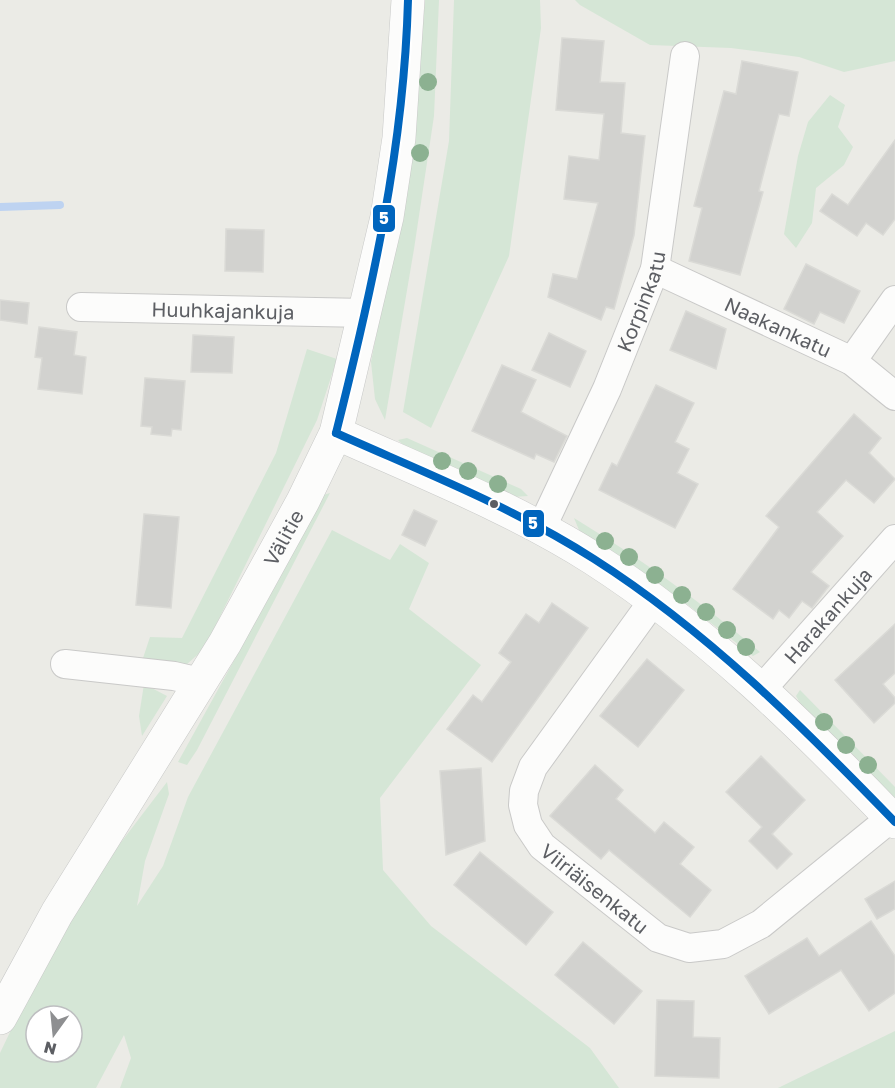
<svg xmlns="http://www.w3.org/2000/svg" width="895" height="1088" font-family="'Golos Text',sans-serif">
	<rect width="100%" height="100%" fill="#ebebe6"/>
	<!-- green -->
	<g fill="#d5e6d6" fill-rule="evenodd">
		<polygon points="425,0 439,0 434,116 414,249 385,420 375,399 371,362 410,163"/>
		<polygon points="454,0 540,0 541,28 509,256 431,428 403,412 449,141"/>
		<polygon points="575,0 895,0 895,61 844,72 799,57 731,48 650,45 580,5"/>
		<polygon points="830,95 845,105 838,127 853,147 844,165 816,188 812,223 796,248 784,234 798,156 808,122"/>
		<polygon points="307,349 337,359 317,420 204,649 186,665 141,664 150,637 182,638 276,453"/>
		<polygon points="407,438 521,489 528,496 512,497 408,450 398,440"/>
		<polygon points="330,493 197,750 187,765 178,762 283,572 320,496"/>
		<path d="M 574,518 C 641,559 700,601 760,652 L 753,656 L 688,605 L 579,530 Z"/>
		<path d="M 332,530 L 390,560 L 400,544 L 429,563 L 409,609 L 481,665 L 380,798 L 383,870 L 431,926 L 590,1048 L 619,1088 L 120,1088 L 131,1058 L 124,1035 L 96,1088 L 0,1088 L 0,1053 L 46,957 L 119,845 L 167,782 L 169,794 L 145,861 L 137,906 L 163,866 L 188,797 ZM 36,1016 L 72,1016 L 72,1052 L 36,1052 Z"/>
		<polygon points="144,684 167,696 142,736 139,716"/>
		<polygon points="800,690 895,787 895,800 801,705 796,696"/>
		<polygon points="895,1031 895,1088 778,1088"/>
	</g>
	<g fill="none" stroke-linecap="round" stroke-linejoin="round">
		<!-- stream -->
		<polyline stroke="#bed3f1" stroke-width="8" points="0,207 60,205"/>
	</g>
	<!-- building -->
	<g fill="#d2d2cf" stroke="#dadad6" stroke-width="1.5">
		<polygon points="562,38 604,41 600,82 625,83 621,133 645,136 634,235 614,309 606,307 601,320 548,297 553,274 577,279 598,203 564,199 569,156 599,160 604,114 556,110"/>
		<polygon points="742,61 798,72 789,116 779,114 759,191 763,192 740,275 689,261 702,208 694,206 724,91 736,94"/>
		<polygon points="895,140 895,219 883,235 866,223 857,236 820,211 832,194 848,205"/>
		<polygon points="226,229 264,230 263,272 225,271"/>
		<polygon points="806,264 860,291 844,323 820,312 814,324 784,309"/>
		<polygon points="0,300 29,303 27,324 0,320"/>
		<polygon points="686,311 726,329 716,369 670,350"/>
		<polygon points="39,327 77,332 74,355 86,357 82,394 38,389 42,358 35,357"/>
		<polygon points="549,333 586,351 570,387 532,370"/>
		<polygon points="193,335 234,337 232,373 191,372"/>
		<polygon points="502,365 536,380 521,412 567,436 554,462 536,454 534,459 472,431"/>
		<polygon points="145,378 185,381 181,430 172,429 171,436 151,434 152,427 141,426"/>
		<polygon points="656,385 694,403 675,442 689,449 677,473 698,484 675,528 599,490 612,463 617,466"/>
		<polygon points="854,414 881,438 869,453 895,479 874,503 846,480 817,512 843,536 811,572 829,586 812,608 802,601 789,618 779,610 773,619 733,589 779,527 766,516"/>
		<polygon points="414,510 437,521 425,546 402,535"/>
		<polygon points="144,514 179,517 171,608 136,605"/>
		<polygon points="552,603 588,628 492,762 447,729 473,695 482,702 511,662 499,653 526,614 539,623"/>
		<polygon points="895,624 895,673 883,684 895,698 895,703 874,723 835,680"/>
		<polygon points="647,659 684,690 638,747 600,716"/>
		<polygon points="761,756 805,800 772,834 792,854 777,869 749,841 762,827 726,792"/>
		<polygon points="595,765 623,790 616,799 655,833 664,822 694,847 680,864 711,890 690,917 609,850 601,859 550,816"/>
		<polygon points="481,768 485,841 446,855 440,771"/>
		<polygon points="480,852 553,912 526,945 454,885"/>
		<polygon points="895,881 895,909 877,919 865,899"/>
		<polygon points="871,921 895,956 895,993 869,1011 841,970 769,1014 745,976 807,938 819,956"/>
		<polygon points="583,942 642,991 614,1024 555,975"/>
		<polygon points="657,1000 694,1001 693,1037 720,1038 719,1078 655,1076"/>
	</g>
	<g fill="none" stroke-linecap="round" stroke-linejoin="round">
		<!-- street casing -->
		<g stroke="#c9c9c8" stroke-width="30">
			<g id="street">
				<path id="s1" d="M 655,269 L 852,361 L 895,396"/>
				<path id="s2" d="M 81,307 L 366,313"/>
				<polyline points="852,361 895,300"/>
				<path id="s3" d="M 541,529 L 607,389 L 655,269 L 685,56"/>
				<path id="s4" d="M 653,601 L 533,767 L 524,791 L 523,805 L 528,825 L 542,846 L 658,938 L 689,948 L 723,944 L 761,924 L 891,818"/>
				<polyline points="65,664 174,676 200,682"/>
				<path id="s5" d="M 761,690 L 895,539"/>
			</g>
		</g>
		<!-- secondary casing -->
		<g stroke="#c8c9c8" stroke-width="34">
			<g id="secondary">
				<path d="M 336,433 C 420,471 516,509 594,559 C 706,631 803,726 895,822"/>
				<path id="s6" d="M 0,1018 L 57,913 L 225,643 L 303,501 L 336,433 L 387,217 L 399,138 L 408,0"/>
			</g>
		</g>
		<!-- street -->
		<use href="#street" stroke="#fcfcfb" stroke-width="28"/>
		<!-- secondary -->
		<use href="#secondary" stroke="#fcfcfb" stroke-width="33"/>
		<!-- bus-1 casing -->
		<g stroke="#fff" stroke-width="12">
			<g id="bus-1">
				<path d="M 336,433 C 423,472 513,507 594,559 C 707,631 802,726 895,822"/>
				<path d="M 336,433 C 372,290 404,148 408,0"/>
			</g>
		</g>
		<!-- bus-1 -->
		<use href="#bus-1" stroke="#0065bd" stroke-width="8"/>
	</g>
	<!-- trees -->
	<g fill="#8cb191">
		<circle cx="428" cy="82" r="9"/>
		<circle cx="420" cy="153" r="9"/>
		<circle cx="442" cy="461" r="9"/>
		<circle cx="468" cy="471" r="9"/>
		<circle cx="498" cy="484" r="9"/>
		<circle cx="605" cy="541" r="9"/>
		<circle cx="629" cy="557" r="9"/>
		<circle cx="655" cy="575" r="9"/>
		<circle cx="682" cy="595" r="9"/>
		<circle cx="706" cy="612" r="9"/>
		<circle cx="727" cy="630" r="9"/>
		<circle cx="746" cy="647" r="9"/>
		<circle cx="824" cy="722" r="9"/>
		<circle cx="846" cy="745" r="9"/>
		<circle cx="868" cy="765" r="9"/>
	</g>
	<!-- markers -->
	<circle fill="#5c5e63" stroke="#fff" stroke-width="2" cx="494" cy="504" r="5"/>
	<g text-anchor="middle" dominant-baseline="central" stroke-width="4.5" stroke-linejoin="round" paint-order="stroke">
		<!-- street labels -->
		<g font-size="20" fill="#5c5e63" stroke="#fff">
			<text stroke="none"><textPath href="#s3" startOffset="249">Korpinkatu</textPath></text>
			<text stroke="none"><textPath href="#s2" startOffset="142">Huuhkajankuja</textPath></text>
			<text stroke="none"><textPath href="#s1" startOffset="136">Naakankatu</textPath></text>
			<text stroke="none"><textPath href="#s6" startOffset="558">Välitie</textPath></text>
			<text stroke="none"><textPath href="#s5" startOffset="100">Harakankuja</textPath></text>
			<text stroke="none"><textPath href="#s4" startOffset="358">Viiriäisenkatu</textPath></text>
		</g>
	</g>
	<g stroke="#fff" stroke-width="2">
		<rect x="372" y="204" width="24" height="29" rx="6" fill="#0065bd"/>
		<rect x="522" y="509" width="23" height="29" rx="6" fill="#0065bd"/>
	</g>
	<g font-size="16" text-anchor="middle" font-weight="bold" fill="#fff">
		<text x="384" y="224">5</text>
		<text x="533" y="529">5</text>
	</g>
	<!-- north arrow -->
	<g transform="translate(54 1034) rotate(195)"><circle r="28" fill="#ffffff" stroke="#bebfc1" stroke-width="1.5"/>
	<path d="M0-4.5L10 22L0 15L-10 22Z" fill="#8e8f91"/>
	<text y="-9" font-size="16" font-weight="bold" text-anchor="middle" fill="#5c5e63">N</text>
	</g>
</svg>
